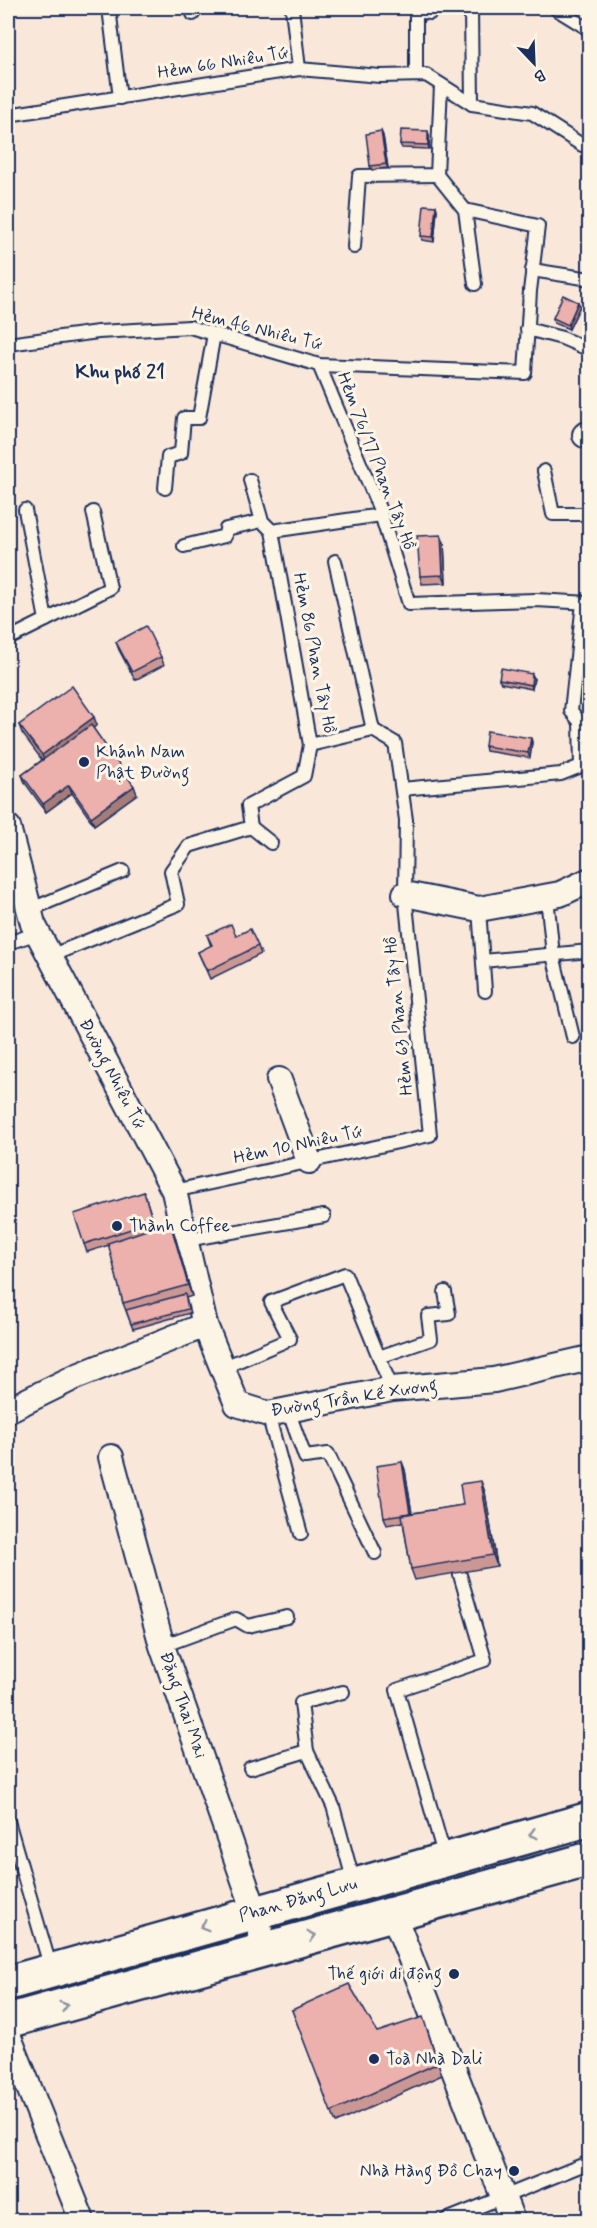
<svg xmlns="http://www.w3.org/2000/svg" width="597" height="2228" font-family="Mynerve,sans-serif">
	<rect width="100%" height="100%" fill="#f9e7da"/>
	<filter id="ink" filterUnits="userSpaceOnUse"><feTurbulence type="fractalNoise" baseFrequency=".0167" numOctaves="2"/><feDisplacementMap in="SourceGraphic" scale="12" xChannelSelector="R" yChannelSelector="G"/><feConvolveMatrix kernelMatrix="1 2 1 2 8 2 1 2 1" color-interpolation-filters="sRGB"/></filter>
	<g filter="url(#ink)">
		<g fill="none" stroke-linecap="round" stroke-linejoin="round">
			<!-- service casing -->
			<g stroke="#1b2f5e" stroke-width="16">
				<g id="service">
					<polyline points="109,8 120,98"/>
					<polyline points="193,8 193,14"/>
					<polyline points="292,8 299,69"/>
					<polyline points="471,8 472,104"/>
					<polyline points="556,9 590,30"/>
					<polyline points="416,75 416,11 430,13 430,8"/>
					<polyline points="8,115 299,69 380,76 426,75 472,104 532,113 582,145 590,147"/>
					<polyline points="437,175 465,210 475,284"/>
					<polyline points="354,247 359,176 437,175 441,85"/>
					<polyline points="532,270 590,279"/>
					<polyline points="527,329 562,338 590,350"/>
					<polyline points="8,344 98,332 190,327 319,365 525,373 530,291 538,226 465,210"/>
					<polyline points="319,365 379,508 409,604 536,600 590,603"/>
					<polyline points="544,471 553,514 590,514"/>
					<polyline points="165,488 168,457 181,453 184,418 199,418 214,334"/>
					<polyline points="25,510 46,620"/>
					<polyline points="272,531 381,515"/>
					<polyline points="184,546 225,536 226,529 262,521"/>
					<polyline points="335,561 373,730"/>
					<polyline points="8,639 110,588 93,512"/>
					<polyline points="402,789 561,774 581,766 580,722 571,711 583,603"/>
					<polyline points="251,827 271,843"/>
					<polyline points="547,897 553,955 573,1037"/>
					<polyline points="479,909 485,991"/>
					<polyline points="29,910 123,871"/>
					<polyline points="8,943 38,933"/>
					<polyline points="50,956 178,904 171,871 189,846 251,827 248,806 304,776 310,745"/>
					<polyline points="483,961 590,951"/>
					<polyline points="174,1191 430,1135 405,894 406,820 395,743 373,730 310,745 272,531 262,521 250,480"/>
					<polyline points="186,1240 324,1216"/>
					<polyline points="379,1357 431,1339 428,1316 449,1314 445,1292"/>
					<polyline points="222,1368 290,1339 271,1302 345,1274 392,1389"/>
					<polyline points="288,1410 305,1457 328,1454 375,1553"/>
					<polyline points="268,1414 301,1534"/>
					<polyline points="162,1646 236,1619 248,1626 287,1617"/>
					<polyline points="343,1692 301,1703 307,1751 333,1806 354,1883"/>
					<polyline points="250,1768 307,1751"/>
					<polyline points="8,1821 51,1969"/>
					<polyline points="445,1858 397,1690 485,1660 460,1575"/>
					<polyline points="446,2220 590,2162"/>
				</g>
			</g>
			<!-- minor casing -->
			<g stroke="#1b2f5e" stroke-width="28">
				<g id="minor">
					<polyline points="585,435 590,435"/>
					<polyline points="8,827 33,924 174,1191 205,1325"/>
					<polyline points="405,894 479,909 560,894 590,880"/>
					<polyline points="279,1080 309,1161"/>
					<polyline points="8,1410 75,1377 205,1325 237,1404 268,1414 392,1389 494,1380 590,1358"/>
					<polyline points="111,1457 162,1646 255,1912 265,1949"/>
					<polyline points="393,1913 512,2220"/>
					<polyline points="8,2035 82,2220"/>
				</g>
			</g>
			<!-- primary casing -->
			<g stroke="#1b2f5e" stroke-width="38">
				<g id="primary">
					<polyline points="8,1983 590,1819"/>
					<polyline points="8,2021 590,1859"/>
				</g>
			</g>
			<!-- service -->
			<use href="#service" stroke="#fcf5e5" stroke-width="12"/>
			<!-- minor -->
			<use href="#minor" stroke="#fcf5e5" stroke-width="24"/>
			<!-- primary -->
			<use href="#primary" stroke="#fcf5e5" stroke-width="33"/>
		</g>
		<!-- wall -->
		<g fill="#cb9795" stroke="#1b2f5e" stroke-width="1.5">
			<polygon points="381,131 383,136 388,168 372,170 370,166"/>
			<polygon points="429,136 429,149 402,148 400,144"/>
			<polygon points="436,206 437,210 434,242 422,240 421,236"/>
			<polygon points="578,302 580,306 569,329 554,323 553,318"/>
			<polygon points="444,543 446,583 422,584 420,576"/>
			<polygon points="116,642 161,657 164,665 135,680 119,650"/>
			<polygon points="534,678 532,689 501,683 499,679"/>
			<polygon points="19,725 97,725 93,728 137,794 94,825 72,793 46,812 25,783 22,775 42,760 22,733"/>
			<polygon points="532,742 530,758 486,751 485,746"/>
			<polygon points="207,935 236,936 258,946 261,954 210,979 198,952 211,946"/>
			<polygon points="144,1192 155,1227 174,1233 192,1296 186,1298 190,1313 133,1329 123,1303 109,1245 87,1252 84,1244"/>
			<polygon points="402,1462 405,1470 412,1513 463,1505 485,1492 497,1566 415,1580 411,1569 403,1522 387,1525 384,1517"/>
			<polygon points="292,2010 377,2032 427,2028 442,2075 336,2123"/>
		</g>
		<!-- shaded-wall -->
		<g fill="#a57b79" stroke="#1b2f5e" stroke-width="1.5">
			<polygon points="381,131 383,136 388,168 386,164"/>
			<polygon points="428,131 429,136 429,149 428,145"/>
			<polygon points="436,206 437,210 434,242 433,237"/>
			<polygon points="578,302 580,306 569,329 568,325"/>
			<polygon points="441,535 444,543 446,583 443,575"/>
			<polygon points="532,674 534,678 532,689 531,685"/>
			<polygon points="94,717 97,725 45,763 42,755"/>
			<polygon points="531,738 532,742 530,758 528,753"/>
			<polygon points="69,785 72,793 46,812 43,804"/>
			<polygon points="134,786 137,794 94,825 91,817"/>
			<polygon points="170,1222 174,1233 192,1296 188,1285"/>
			<polygon points="402,1462 405,1470 413,1521 410,1513"/>
			<polygon points="481,1481 485,1492 497,1566 493,1555"/>
		</g>
		<!-- building -->
		<g fill="#ecb0ad" stroke="#1b2f5e" stroke-width="1.5">
			<polygon points="401,130 428,131 428,145 400,144"/>
			<polygon points="381,131 386,164 370,166 366,134"/>
			<polygon points="424,205 436,206 433,237 421,236"/>
			<polygon points="563,295 578,302 568,325 553,318"/>
			<polygon points="441,535 443,575 420,576 417,536"/>
			<polygon points="146,626 161,657 132,672 116,642"/>
			<polygon points="501,668 532,674 531,685 499,679"/>
			<polygon points="72,686 94,717 42,755 19,725"/>
			<polygon points="91,725 134,786 91,817 69,785 43,804 22,775"/>
			<polygon points="487,731 531,738 528,753 485,746"/>
			<polygon points="231,924 236,936 250,929 258,946 207,971 198,952 212,945 207,935"/>
			<polygon points="144,1192 153,1222 84,1244 74,1214"/>
			<polygon points="170,1222 188,1285 123,1303 108,1243"/>
			<polygon points="185,1294 188,1309 131,1324 126,1310"/>
			<polygon points="402,1462 410,1513 384,1517 376,1466"/>
			<polygon points="481,1481 493,1555 411,1569 402,1515 463,1505 460,1484"/>
			<polygon points="349,1984 377,2032 423,2017 438,2063 331,2112 292,2010"/>
		</g>
		<!-- one-way arrows -->
		<defs><path id="oneway-chevron" d="M-2-3.5L2.5 0L-2 3.5" fill="none" stroke-width="1.6" stroke-linecap="round" stroke-linejoin="round" transform="scale(1.5)"/></defs>
		<g stroke="#8c92a2">
			<use href="#oneway-chevron" transform="translate(533 1834) rotate(164)"/>
			<use href="#oneway-chevron" transform="translate(204 1926) rotate(164)"/>
			<use href="#oneway-chevron" transform="translate(312 1936) rotate(-16)"/>
			<use href="#oneway-chevron" transform="translate(64 2006) rotate(-16)"/>
		</g>
	</g>
	<!-- markers -->
	<g fill="#1b2f5e" stroke="#fcf5e5" stroke-width="2">
		<circle cx="84" cy="762" r="6"/>
		<circle cx="117" cy="1226" r="6"/>
		<circle cx="454" cy="1974" r="6"/>
		<circle cx="374" cy="2059" r="6"/>
		<circle cx="514" cy="2171" r="6"/>
	</g>
	<g text-anchor="middle" dominant-baseline="central" stroke-width="6" stroke-linejoin="round" paint-order="stroke">
		<!-- street labels -->
		<g font-size="18" fill="#1b2f5e" stroke="#fcf5e5">
			<text transform="translate(223 63) rotate(-9)">Hẻm 66 Nhiêu Tứ</text>
			<text transform="translate(257 329) rotate(14)">Hẻm 46 Nhiêu Tứ</text>
			<text transform="translate(376 461) rotate(69)">Hẻm 76/17 Phan Tây Hồ</text>
			<text transform="translate(314 653) rotate(79)">Hẻm 86 Phan Tây Hồ</text>
			<text transform="translate(399 1016) rotate(-96)">Hẻm 63 Phan Tây Hồ</text>
			<text transform="translate(112 1074) rotate(62)">Đường Nhiêu Tứ</text>
			<text transform="translate(298 1145) rotate(-12)">Hẻm 10 Nhiêu Tứ</text>
			<text transform="translate(354 1398) rotate(-9)">Đường Trần Kế Xương</text>
			<text transform="translate(183 1705) rotate(71)">Đặng Thai Mai</text>
			<text transform="translate(298 1900) rotate(-16)">Phan Đăng Lưu</text>
		</g>
		<!-- poi labels -->
		<g font-size="18" fill="#1b2f5e" stroke="#fcf5e5" text-anchor="start">
			<text x="96" y="752">Khánh Nam<tspan x="96" dy="21">Phật Đường</tspan></text>
			<text x="129" y="1226">Thành Coffee</text>
			<text x="442" y="1974" text-anchor="end">Thế giới di động</text>
			<text x="386" y="2059">Toà Nhà Dali</text>
			<text x="502" y="2171" text-anchor="end">Nhà Hàng Đồ Chay</text>
		</g>
		<!-- neighbourhood labels -->
		<g font-size="20" font-weight="bold" fill="#1b2f5e" stroke="#fcf5e5">
			<text x="120" y="372">Khu phố 21</text>
		</g>
	</g>
	<!-- margin -->
	<rect width="597" height="2228" fill="none" stroke="#fcf5e5" stroke-width="30"/>
	<rect x="15" y="15" width="567" height="2198" fill="none" stroke="#1b2f5e" stroke-width="2" filter="url(#ink)"/>
	<!-- north arrow -->
	<g transform="translate(534 63) rotate(157)" stroke="#fcf5e5" stroke-width="4.5" paint-order="stroke">
	<path d="M0-4.5L10 22L0 15L-10 22Z" fill="#1b2f5e"/>
	<text y="-9" font-size="16" font-weight="bold" text-anchor="middle" fill="#1b2f5e">B</text>
	</g>
</svg>
